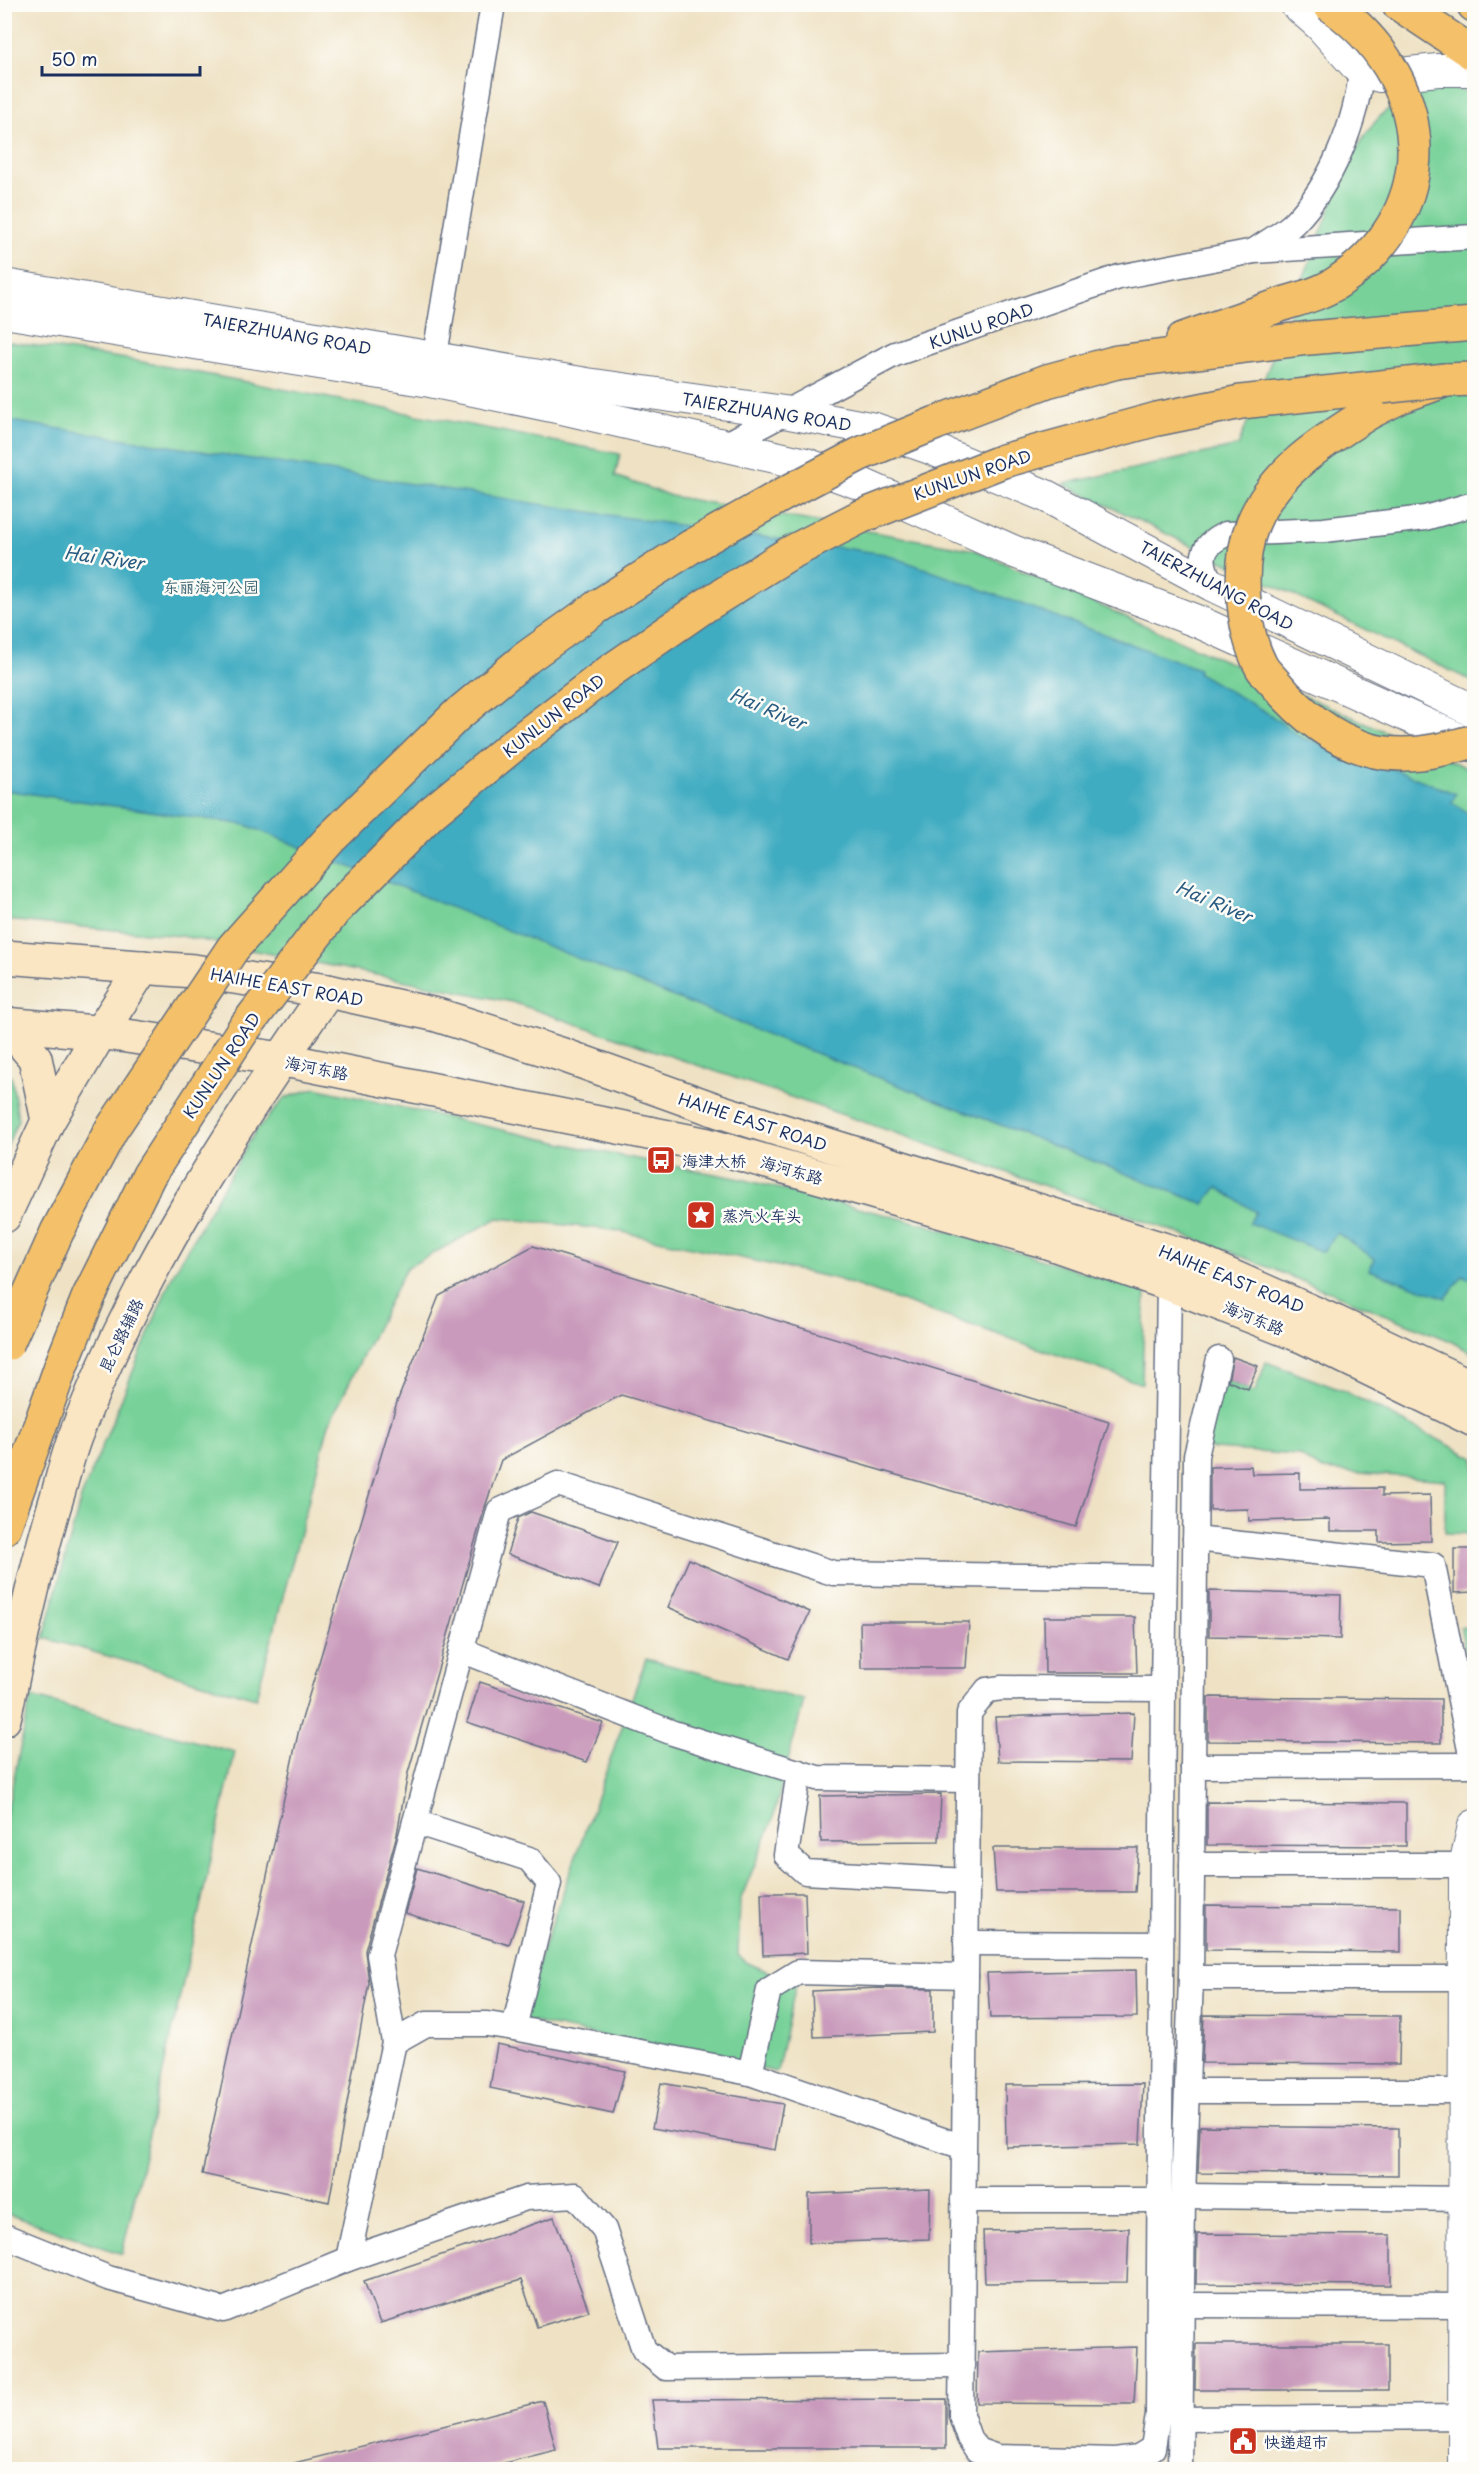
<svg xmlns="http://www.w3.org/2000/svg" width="1479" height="2474" font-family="'Playpen Sans','LXGW WenKai TC',sans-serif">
	<rect width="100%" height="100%" fill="#fdfcf7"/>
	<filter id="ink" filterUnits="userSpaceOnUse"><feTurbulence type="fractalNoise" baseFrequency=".0167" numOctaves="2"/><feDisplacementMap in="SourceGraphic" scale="12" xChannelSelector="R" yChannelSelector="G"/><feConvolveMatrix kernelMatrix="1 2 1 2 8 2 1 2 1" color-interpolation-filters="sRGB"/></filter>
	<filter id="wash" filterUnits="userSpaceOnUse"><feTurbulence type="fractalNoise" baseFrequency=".008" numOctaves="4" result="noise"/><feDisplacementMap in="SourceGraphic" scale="24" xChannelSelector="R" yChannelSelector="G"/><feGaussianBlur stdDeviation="1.35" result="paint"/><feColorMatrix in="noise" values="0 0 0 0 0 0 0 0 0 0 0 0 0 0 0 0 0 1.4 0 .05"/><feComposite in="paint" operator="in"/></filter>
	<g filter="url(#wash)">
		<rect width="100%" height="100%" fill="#efe2c4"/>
		<!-- green -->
		<g fill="#77d198" stroke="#49807b" stroke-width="1.5">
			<path d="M 1452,89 L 1474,92 L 1474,682 L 1063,484 L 1238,446 L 1348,163 C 1376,114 1393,93 1452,89 Z"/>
			<polygon points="4,341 127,359 620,454 615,476 671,496 975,550 1474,771 1474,1354 1450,1341 1223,1249 893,1132 512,1002 181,936 5,920"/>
			<polygon points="5,1068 12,1079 18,1120 5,1152"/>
			<polygon points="315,1088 601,1152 741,1179 927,1225 1145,1291 1142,1384 837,1279 613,1230 498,1218 406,1268 329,1424 256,1698 44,1638 81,1498 172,1276 255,1132 285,1098"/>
			<polygon points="1266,1362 1344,1391 1474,1458 1474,1534 1445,1533 1445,1480 1323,1470 1298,1455 1214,1449 1198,1445 1209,1374 1255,1392"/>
			<polygon points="1460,1627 1474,1629 1474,1692"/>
			<polygon points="646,1659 804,1700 772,1822 740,1901 738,1955 748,1963 796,1984 777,2072 518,2019"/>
			<polygon points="31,1697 235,1752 122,2254 5,2213 4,1824"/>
		</g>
		<!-- water -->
		<polygon fill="#41acc1" stroke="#2e6e90" stroke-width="1.5" points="4,420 622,517 885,554 1199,669 1198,673 1269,714 1302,738 1345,750 1456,794 1452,802 1474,817 1474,1282 1463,1275 1446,1298 1369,1270 1375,1259 1337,1233 1323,1252 1249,1223 1256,1212 1217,1187 1204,1204 761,1032 246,825 5,790"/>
		<g id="blocks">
			<!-- building -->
			<g fill="#c99abb">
				<polygon points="533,1246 1109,1422 1076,1527 621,1395 501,1460 485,1507 408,1773 397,1834 365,1951 369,1983 329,2202 202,2174 299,1729 397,1402 439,1296"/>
				<polygon points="1233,1357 1258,1366 1248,1389 1228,1381"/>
				<polygon points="1251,1466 1252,1474 1300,1473 1300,1489 1382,1488 1382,1496 1430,1495 1431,1541 1379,1542 1379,1531 1330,1531 1330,1519 1249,1521 1248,1509 1210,1510 1210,1467"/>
				<polygon points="531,1512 618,1542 599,1588 507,1554 518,1518"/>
				<polygon points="1454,1549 1474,1549 1474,1592 1454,1593"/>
				<polygon points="689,1559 810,1612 788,1659 668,1607"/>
				<polygon points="1209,1591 1341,1595 1340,1639 1209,1636"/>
				<polygon points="1044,1617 1135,1617 1137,1673 1045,1673"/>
				<polygon points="860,1622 969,1622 966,1668 861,1668"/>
				<polygon points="480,1682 603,1723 587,1762 467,1722"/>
				<polygon points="1208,1697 1441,1699 1441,1743 1208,1741"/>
				<polygon points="1134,1713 1131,1762 998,1761 995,1717"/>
				<polygon points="941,1794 939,1841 821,1842 820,1796"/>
				<polygon points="1207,1802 1406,1803 1406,1846 1207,1845"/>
				<polygon points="993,1848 1138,1848 1135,1892 996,1892"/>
				<polygon points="417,1868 524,1901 509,1945 405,1913"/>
				<polygon points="761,1893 805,1893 807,1953 763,1955"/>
				<polygon points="1206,1905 1401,1907 1401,1952 1206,1950"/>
				<polygon points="1136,1970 1137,2017 990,2018 987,1973"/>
				<polygon points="879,1988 933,1989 933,2032 814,2037 812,1991"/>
				<polygon points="1204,2015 1400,2016 1399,2064 1202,2063"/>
				<polygon points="497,2044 625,2071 613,2114 490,2088"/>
				<polygon points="661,2083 783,2104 775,2150 652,2128"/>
				<polygon points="1143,2084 1140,2144 1006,2147 1005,2085"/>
				<polygon points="1200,2126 1398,2128 1398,2175 1198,2173"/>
				<polygon points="930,2189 929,2239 809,2243 809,2194"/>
				<polygon points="554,2217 589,2311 537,2327 521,2280 380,2323 364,2281"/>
				<polygon points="1129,2228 1127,2282 985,2283 983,2231"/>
				<polygon points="1197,2234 1391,2235 1391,2285 1196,2284"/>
				<polygon points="1196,2344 1388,2344 1388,2390 1195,2390"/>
				<polygon points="1137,2347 1134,2404 977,2403 978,2352"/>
				<polygon points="946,2399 946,2448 658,2448 652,2400"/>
				<polygon points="543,2401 556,2450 480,2469 294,2469 294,2463"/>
			</g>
		</g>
	</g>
	<g filter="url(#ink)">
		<use href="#blocks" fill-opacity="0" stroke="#656e82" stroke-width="1.5"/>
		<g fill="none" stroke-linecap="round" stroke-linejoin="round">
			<!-- minor casing -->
			<g stroke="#656e82" stroke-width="27">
				<g id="minor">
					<path d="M 1254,251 C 1267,242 1284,233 1295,222 C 1331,185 1357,121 1361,71"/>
					<polyline points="432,373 493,4"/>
					<polyline points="725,445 895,354 1119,277 1254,251 1474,237"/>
					<path d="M 1212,585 C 1199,561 1199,546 1226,534 L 1324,530 L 1425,518 L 1474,504"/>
					<polyline points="1195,1539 1433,1565 1473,1765"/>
					<polyline points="461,1650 673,1733 817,1778 968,1780"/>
					<polyline points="1163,1689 1002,1688 987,1690 969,1713 961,2415 969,2438 977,2450 997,2457 1115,2460 1138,2457 1153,2448 1158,2415 1163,1689 1169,1284"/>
					<polyline points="1193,1766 1474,1765"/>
					<polyline points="799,1772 786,1855 805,1872 967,1881"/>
					<polyline points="415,1822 529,1859 549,1883 514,2028"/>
					<polyline points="1192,1865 1474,1865"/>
					<polyline points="966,1943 1161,1944"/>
					<polyline points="1191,1978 1474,1978"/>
					<polyline points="394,2042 426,2024 487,2024 514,2028 750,2073 963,2147"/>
					<polyline points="750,2073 769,1990 798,1972 966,1976"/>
					<polyline points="1187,2091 1474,2091"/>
					<polyline points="1183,2196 1474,2199"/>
					<polyline points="963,2200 1160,2200"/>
					<polyline points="4,2236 108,2278 223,2310 348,2259 526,2198 575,2195 604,2229 644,2350 666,2368 962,2365"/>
					<polyline points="348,2259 394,2042 379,1955 499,1511 558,1484 833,1573 1163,1578"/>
					<polyline points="1182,2305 1474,2306"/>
					<polyline points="1181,2419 1474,2417"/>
					<polyline points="1180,2470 1183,2196 1191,1978 1196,1456 1219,1359"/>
				</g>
			</g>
			<!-- tertiary casing -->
			<g stroke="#656e82" stroke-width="34">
				<g id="tertiary">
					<polyline points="1296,4 1321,26 1361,71 1380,76 1438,70 1474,70"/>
					<polyline points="4,285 587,384 784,412 875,429 930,448 1046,496 1212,585 1474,711"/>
					<polyline points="4,312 430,381 557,407 806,464 864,485 1015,552 1199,622 1474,746"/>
					<polyline points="1464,2470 1465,1865 1474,1826"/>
				</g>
			</g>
			<!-- secondary casing -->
			<g stroke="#656e82" stroke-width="36">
				<g id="secondary">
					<polyline points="4,957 194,971 328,991 437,1015 563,1055 719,1111 1185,1256 1335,1322 1474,1388"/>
					<polyline points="4,1024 106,1033 275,1058 708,1145 1044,1241 1169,1284 1304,1337 1474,1420"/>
					<polyline points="4,1027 18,1038 35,1058 48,1121"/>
					<polyline points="4,1216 48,1121 100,1033 143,967"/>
					<path d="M 4,1719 C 20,1642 36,1566 59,1490 C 64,1472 69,1452 76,1434 C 137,1275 231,1130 328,991"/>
				</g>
			</g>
			<!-- trunk casing -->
			<g stroke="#656e82" stroke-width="36">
				<g id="trunk">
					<polyline points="1399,4 1474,54"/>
					<polyline points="1474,4 1474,5"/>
					<polyline points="1183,339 1283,304"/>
					<polyline points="1117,362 1309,338 1474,324"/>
					<polyline points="1370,412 1402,396 1446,380 1474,379"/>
					<polyline points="4,1528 61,1366"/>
				</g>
			</g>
			<!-- minor -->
			<use href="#minor" stroke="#fff" stroke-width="24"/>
			<!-- tertiary -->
			<use href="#tertiary" stroke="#fff" stroke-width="32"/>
			<!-- secondary -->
			<use href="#secondary" stroke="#fbe6c3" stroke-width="33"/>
			<!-- trunk -->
			<use href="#trunk" stroke="#f4c16a" stroke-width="33"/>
			<!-- trunk-bridge casing -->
			<g stroke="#656e82" stroke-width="36" stroke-linecap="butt">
				<g id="trunk-bridge">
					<path d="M 1283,304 C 1302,298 1322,293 1338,282 C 1448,208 1433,75 1329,4"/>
					<path d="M 1370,412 C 1324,441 1275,470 1253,523 C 1237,563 1241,628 1261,666 C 1264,672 1271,678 1275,683 C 1299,712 1330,738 1367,749 C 1402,760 1440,751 1474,741"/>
					<polyline points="7,1344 57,1232 111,1130 233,948 331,838 457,715 526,658 597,607 692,546 784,494 860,454 936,423 1047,381 1117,362"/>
					<polyline points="61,1366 89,1296 149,1175 243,1030 334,911 430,814 516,743 609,672 706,605 788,554 860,517 1003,461 1157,419 1241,402 1446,380"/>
				</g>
			</g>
			<!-- trunk-bridge -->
			<use href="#trunk-bridge" stroke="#f4c16a" stroke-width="33"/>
		</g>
	</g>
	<!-- icons -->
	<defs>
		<g id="bus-square" transform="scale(1.5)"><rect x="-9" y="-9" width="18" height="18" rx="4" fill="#c8321e" stroke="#fdfcf7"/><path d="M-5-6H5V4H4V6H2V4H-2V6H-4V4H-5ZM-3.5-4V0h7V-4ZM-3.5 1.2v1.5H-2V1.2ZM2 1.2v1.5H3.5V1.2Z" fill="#fff"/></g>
		<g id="sight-square" transform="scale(1.5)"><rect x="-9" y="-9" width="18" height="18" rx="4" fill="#c8321e" stroke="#fdfcf7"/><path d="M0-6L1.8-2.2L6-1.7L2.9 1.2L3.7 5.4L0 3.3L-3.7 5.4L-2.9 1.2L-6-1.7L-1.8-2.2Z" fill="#fff"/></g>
		<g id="civic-square" transform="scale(1.5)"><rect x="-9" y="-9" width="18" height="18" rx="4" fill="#c8321e" stroke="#fdfcf7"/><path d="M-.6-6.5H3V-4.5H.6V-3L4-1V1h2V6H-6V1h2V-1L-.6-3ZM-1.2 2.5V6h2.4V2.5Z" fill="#fff"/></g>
	</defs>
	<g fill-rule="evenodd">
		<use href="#bus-square" x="661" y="1160"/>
		<use href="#sight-square" x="701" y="1215"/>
		<use href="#civic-square" x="1243" y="2441"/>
	</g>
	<g text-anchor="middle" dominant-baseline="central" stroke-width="5" stroke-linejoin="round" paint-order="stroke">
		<!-- street labels -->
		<g font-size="16" fill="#1b2f5e" stroke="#fdfcf7">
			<text transform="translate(981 325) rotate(-19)">KUNLU ROAD</text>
			<text transform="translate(287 333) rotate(10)">TAIERZHUANG ROAD</text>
			<text transform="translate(767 411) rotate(9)">TAIERZHUANG ROAD</text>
			<text transform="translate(972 474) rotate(-19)">KUNLUN ROAD</text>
			<text transform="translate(1217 585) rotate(28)">TAIERZHUANG ROAD</text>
			<text transform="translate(553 715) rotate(-38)">KUNLUN ROAD</text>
			<text transform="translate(287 986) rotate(10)">HAIHE EAST ROAD</text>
			<text transform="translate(221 1065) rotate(-56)">KUNLUN ROAD</text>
			<text transform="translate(317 1067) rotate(11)">海河东路</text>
			<text transform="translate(753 1121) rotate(18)">HAIHE EAST ROAD</text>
			<text transform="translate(792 1169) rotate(16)">海河东路</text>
			<text transform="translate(1232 1278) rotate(22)">HAIHE EAST ROAD</text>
			<text transform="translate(1254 1317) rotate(22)">海河东路</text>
			<text transform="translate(120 1335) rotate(-64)">昆仑路辅路</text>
		</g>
		<!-- park labels -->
		<g font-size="16" fill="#37606f" stroke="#fdfcf7">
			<text x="211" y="586">东丽海河公园</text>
		</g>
		<!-- poi labels -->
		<g font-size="16" fill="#1b2f5e" stroke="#fdfcf7" text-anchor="start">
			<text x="682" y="1160">海津大桥</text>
			<text x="722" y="1215">蒸汽火车头</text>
			<text x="1264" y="2441">快递超市</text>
		</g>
		<!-- water labels -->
		<g font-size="18" font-style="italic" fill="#285b81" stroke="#fdfcf7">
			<text transform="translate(104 557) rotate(8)">Hai River</text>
			<text transform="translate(768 708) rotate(23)">Hai River</text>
			<text transform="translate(1214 901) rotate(23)">Hai River</text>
		</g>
	</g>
	<!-- margin -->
	<rect width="1479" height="2474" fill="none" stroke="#fdfcf7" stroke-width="24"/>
	<!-- scale -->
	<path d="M42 66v9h158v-9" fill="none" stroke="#1b2f5e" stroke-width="3"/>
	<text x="51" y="66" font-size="18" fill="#1b2f5e" stroke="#fdfcf7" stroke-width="4.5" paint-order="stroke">50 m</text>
</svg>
